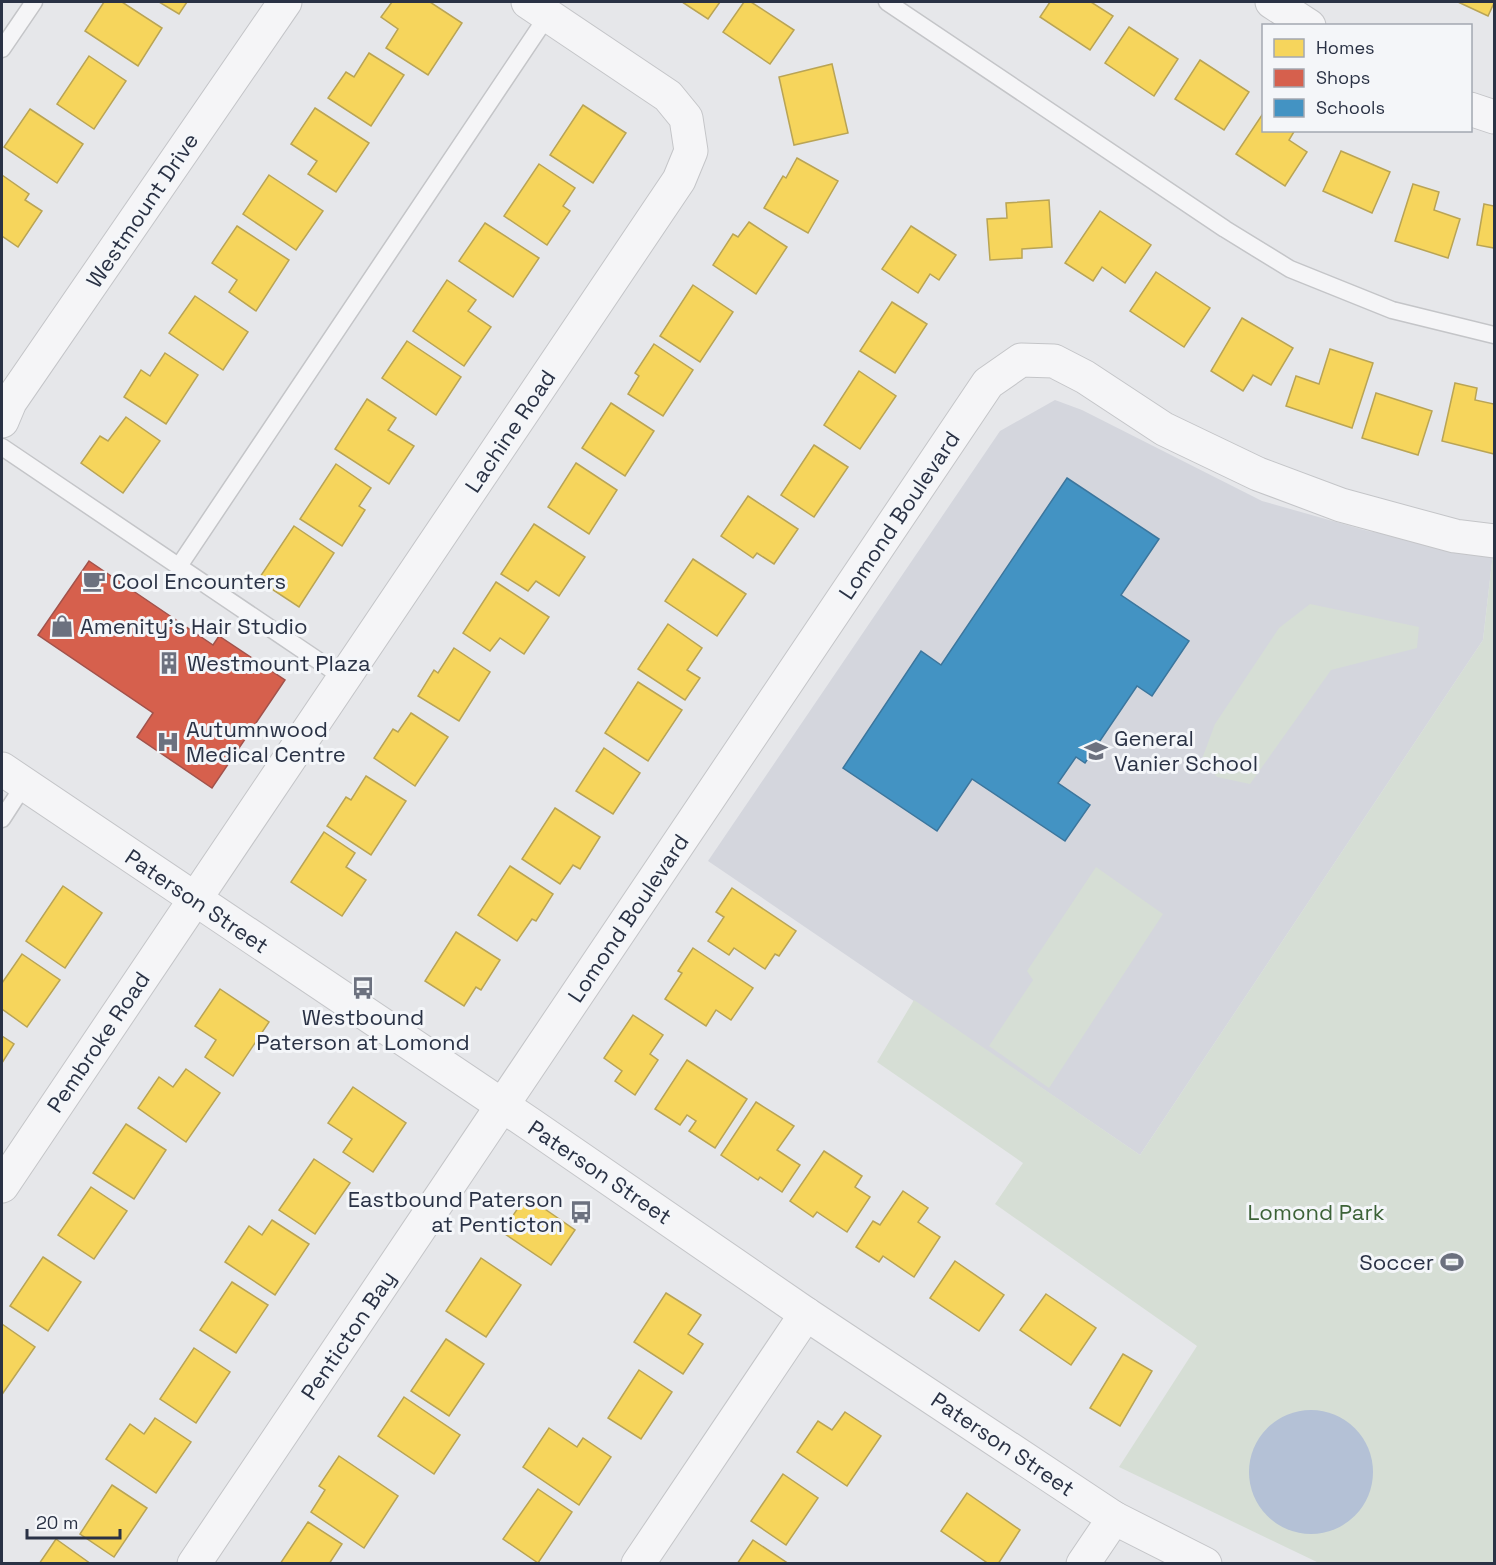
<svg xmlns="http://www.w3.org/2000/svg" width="1496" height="1565" font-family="'Space Grotesk',sans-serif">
	<rect width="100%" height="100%" fill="#e6e7ea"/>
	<!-- built -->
	<polygon fill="#d4d6dd" points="1055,400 1082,410 1262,501 1368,531 1493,553 1483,640 1140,1155 708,861 1000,431"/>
	<!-- green -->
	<g fill="#d6ded5">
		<polygon points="1493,553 1494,1563 1319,1563 1119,1467 1197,1346 995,1204 1023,1163 877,1062 914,1000 1140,1155 1483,640"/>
		<polygon points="1310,604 1419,627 1417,648 1331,670 1250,784 1217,777 1202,759 1215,724 1279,628"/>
		<polygon points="1096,867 1163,914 1049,1088 989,1046 1033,980 1027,971"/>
	</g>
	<!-- water -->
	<circle fill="#b4c1d6" cx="1311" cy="1472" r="62"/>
	<!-- homes -->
	<g fill="#f6d55c" stroke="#b9a455" stroke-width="1.5">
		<polygon points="104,2 122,2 162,28 138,66 85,31"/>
		<polygon points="159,2 187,2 179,14"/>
		<polygon points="392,2 430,2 462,23 428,75 386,48 398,29 381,17"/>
		<polygon points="682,2 720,2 708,19"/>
		<polygon points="744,2 751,2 794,30 770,64 723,32"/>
		<polygon points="1050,2 1091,2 1113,16 1090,50 1040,17"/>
		<polygon points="1458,2 1494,2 1494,3 1488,16"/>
		<polygon points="1129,27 1178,59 1154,96 1105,63"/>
		<polygon points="369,53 404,75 371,126 328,98 346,72 354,77"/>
		<polygon points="89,56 126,81 94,129 57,104"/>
		<polygon points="1200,60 1249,92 1224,130 1175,99"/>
		<polygon points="832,64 848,133 794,145 779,77"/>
		<polygon points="583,105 626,133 593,183 550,155"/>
		<polygon points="315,108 369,143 336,192 308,174 317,161 291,144"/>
		<polygon points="30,109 83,144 57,183 4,147"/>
		<polygon points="1264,112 1264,130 1295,130 1289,140 1307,152 1285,186 1236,154"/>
		<polygon points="1341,151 1390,172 1372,213 1323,191"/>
		<polygon points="797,158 838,181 808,233 764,208 783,176 786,178"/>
		<polygon points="539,164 575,188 563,206 570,211 547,245 504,216"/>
		<polygon points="2,175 29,194 25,200 42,211 18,247 2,236"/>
		<polygon points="269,175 323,211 296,250 243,214"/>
		<polygon points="1413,184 1439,192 1434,210 1460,219 1448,258 1395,241"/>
		<polygon points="1049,200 1052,247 1022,249 1022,258 990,260 987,219 1007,218 1006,203"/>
		<polygon points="1484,204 1494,206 1494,248 1477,245"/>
		<polygon points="1100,211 1151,245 1125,283 1102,267 1093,281 1065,263"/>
		<polygon points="749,222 787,247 756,294 713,265 733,234 738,237"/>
		<polygon points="485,223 539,258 513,297 459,261"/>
		<polygon points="237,226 289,260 256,311 229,292 237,280 212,263"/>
		<polygon points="911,226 956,255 939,280 930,274 918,293 882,269"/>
		<polygon points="1156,272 1210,308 1184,347 1130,311"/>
		<polygon points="447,280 476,300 468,311 491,327 464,366 413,331"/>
		<polygon points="693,285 733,312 700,362 660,336"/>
		<polygon points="195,296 248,332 223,370 169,333"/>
		<polygon points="892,302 927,324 895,373 860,351"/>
		<polygon points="1242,318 1293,348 1271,385 1253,375 1243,391 1211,371"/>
		<polygon points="407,341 461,377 436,415 382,378"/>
		<polygon points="654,344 693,370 663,416 628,394 639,376 635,373"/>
		<polygon points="1330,349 1373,363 1352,428 1286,406 1296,376 1319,384"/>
		<polygon points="165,353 198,375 166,424 124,397 141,370 150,376"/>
		<polygon points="859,371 896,396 860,449 824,425"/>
		<polygon points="1455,383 1477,388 1475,400 1494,404 1494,454 1442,441"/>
		<polygon points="1376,393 1432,411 1418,455 1362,438"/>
		<polygon points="367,399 396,418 388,430 414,446 389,484 335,449"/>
		<polygon points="611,403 654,431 625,476 582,448"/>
		<polygon points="126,417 160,441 123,493 81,463 100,436 108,441"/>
		<polygon points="814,445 848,467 814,517 781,495"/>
		<polygon points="576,463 617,490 589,534 548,507"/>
		<polygon points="336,464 371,488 359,506 365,510 342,546 300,519"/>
		<polygon points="748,496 798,529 774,564 757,553 753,558 721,536"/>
		<polygon points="534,524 585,557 559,596 536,581 528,591 501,574"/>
		<polygon points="294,526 334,553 299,607 258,580"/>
		<polygon points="693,559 746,594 717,636 665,601"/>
		<polygon points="496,582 549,617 524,654 500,638 490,651 463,633"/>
		<polygon points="668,624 702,648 687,670 700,678 685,700 638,669"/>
		<polygon points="454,648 490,672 459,721 418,696 434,670 438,673"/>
		<polygon points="638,682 682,710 648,761 605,733"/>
		<polygon points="411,713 448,737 415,786 374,758 393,729 398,732"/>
		<polygon points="604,748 640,773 613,814 576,791"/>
		<polygon points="366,776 406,801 371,855 327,826 346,797 351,800"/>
		<polygon points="555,808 600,837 580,869 573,865 560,884 522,859"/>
		<polygon points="324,832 355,853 346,867 366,880 342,916 291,882"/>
		<polygon points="510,866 553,894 536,921 532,919 517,941 478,915"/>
		<polygon points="63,886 102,913 65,968 26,941"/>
		<polygon points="732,888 796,931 779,956 775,954 765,969 734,948 729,955 708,941 724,917 716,912"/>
		<polygon points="456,932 500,960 481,990 476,987 464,1006 425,981"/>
		<polygon points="693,948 753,988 731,1020 716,1010 706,1026 665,999 682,973 678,971"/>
		<polygon points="22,954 60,980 27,1027 2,1009 2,983"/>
		<polygon points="220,989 269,1022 233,1076 205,1057 216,1040 195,1026"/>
		<polygon points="633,1015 663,1035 650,1054 658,1060 635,1095 615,1081 622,1071 604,1058"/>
		<polygon points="2,1036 14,1044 2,1063"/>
		<polygon points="687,1060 747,1099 715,1148 689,1131 696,1121 687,1115 680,1125 655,1109"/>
		<polygon points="186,1069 220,1093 186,1142 138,1108 159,1077 173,1087"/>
		<polygon points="353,1087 406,1123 373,1172 343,1152 352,1139 328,1123"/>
		<polygon points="756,1102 794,1126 777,1150 800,1165 782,1192 760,1177 758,1180 721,1155"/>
		<polygon points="126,1124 166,1150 134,1199 93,1173"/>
		<polygon points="824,1151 862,1176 855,1187 870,1197 847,1232 817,1212 813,1217 790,1201"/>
		<polygon points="314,1159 350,1183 315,1234 279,1210"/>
		<polygon points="91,1187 127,1211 94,1259 58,1235"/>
		<polygon points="903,1191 928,1208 918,1222 940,1237 914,1277 883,1256 879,1262 856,1247 873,1221 880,1225"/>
		<polygon points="526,1196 575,1230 551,1265 502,1232"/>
		<polygon points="272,1220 309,1244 275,1295 225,1262 249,1226 262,1235"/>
		<polygon points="43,1257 81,1282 48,1331 10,1306"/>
		<polygon points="481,1258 521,1285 486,1337 446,1311"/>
		<polygon points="955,1261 1004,1295 979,1331 930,1298"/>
		<polygon points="232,1282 268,1305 236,1353 200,1330"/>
		<polygon points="666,1293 701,1315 688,1334 703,1344 683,1374 634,1342"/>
		<polygon points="1046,1294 1096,1328 1071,1365 1020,1330"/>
		<polygon points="2,1324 35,1347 3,1393 2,1392"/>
		<polygon points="446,1339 484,1364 449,1416 411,1391"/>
		<polygon points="194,1348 230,1372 196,1423 160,1399"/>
		<polygon points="1123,1354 1152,1371 1120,1426 1090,1408"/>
		<polygon points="639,1370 672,1392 641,1439 608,1418"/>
		<polygon points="404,1397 460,1435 434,1474 378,1436"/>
		<polygon points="845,1412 881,1436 847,1486 797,1452 818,1421 832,1430"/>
		<polygon points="155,1418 191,1442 156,1493 106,1459 130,1424 144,1434"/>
		<polygon points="549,1428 577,1447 583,1438 611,1457 579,1505 523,1467"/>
		<polygon points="339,1456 398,1496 364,1548 311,1512 325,1490 319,1486"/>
		<polygon points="783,1474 818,1498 786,1545 751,1521"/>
		<polygon points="112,1485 147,1508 114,1557 80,1534"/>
		<polygon points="538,1489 572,1512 538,1563 503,1539"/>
		<polygon points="967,1493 1020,1530 998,1564 989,1564 941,1531"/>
		<polygon points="308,1522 342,1544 329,1564 280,1564"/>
		<polygon points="56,1539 91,1564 39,1564"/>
		<polygon points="753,1540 789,1564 737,1564"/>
	</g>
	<!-- shops -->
	<polygon fill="#d6604d" stroke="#a2524b" stroke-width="1.5" points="89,561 213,645 219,636 285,680 212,788 137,737 153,713 38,635"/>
	<!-- schools -->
	<polygon fill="#4393c3" stroke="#3c769d" stroke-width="1.5" points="1067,478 1159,539 1121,595 1189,641 1152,696 1137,686 1085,763 1076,757 1058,783 1090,805 1065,841 972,779 937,831 843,768 921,651 941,665"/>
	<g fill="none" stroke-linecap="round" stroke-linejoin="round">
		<!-- service casing -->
		<g stroke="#c4c5c8" stroke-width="19">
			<g id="service">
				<polyline points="887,2 1225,229 1290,269 1392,310 1494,335"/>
				<polyline points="2,49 34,2"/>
				<polyline points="2,447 344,678"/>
				<polyline points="179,566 548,15"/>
				<polyline points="2,819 24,785"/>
			</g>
		</g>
		<!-- minor casing -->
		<g stroke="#c4c5c8" stroke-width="35">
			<g id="minor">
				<polyline points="2,769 530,1124 806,1314 1114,1518 1205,1564"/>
				<polyline points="2,1186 679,180 691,151 686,118 668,96 528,2"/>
				<polyline points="194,1564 988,383 1021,360 1054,361 1085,377 1164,429 1258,474 1341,505 1455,536 1494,541"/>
				<polyline points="638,1564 806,1314"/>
				<polyline points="1083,1564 1114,1518"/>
			</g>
		</g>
		<!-- tertiary casing -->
		<g stroke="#c4c5c8" stroke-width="35">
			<g id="tertiary">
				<polyline points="1272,2 1309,26"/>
				<polyline points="1470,109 1494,117"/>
				<polyline points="2,421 10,402 285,2"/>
			</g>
		</g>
		<!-- service -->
		<use href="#service" stroke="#f5f5f7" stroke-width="16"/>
		<!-- minor -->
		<use href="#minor" stroke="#f5f5f7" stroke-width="33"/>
		<!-- tertiary -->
		<use href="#tertiary" stroke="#f5f5f7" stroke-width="33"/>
	</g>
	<!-- icons -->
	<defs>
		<g id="cafe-bare" transform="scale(1.8)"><path d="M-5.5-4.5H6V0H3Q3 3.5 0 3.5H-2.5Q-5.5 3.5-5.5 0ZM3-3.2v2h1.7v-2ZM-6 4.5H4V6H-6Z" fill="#6c717f" stroke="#f4f6f9" stroke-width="2.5" paint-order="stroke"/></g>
		<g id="shop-bare" transform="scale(1.8)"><path d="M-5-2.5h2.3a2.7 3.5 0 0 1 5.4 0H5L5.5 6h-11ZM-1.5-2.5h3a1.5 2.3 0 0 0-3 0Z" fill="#6c717f" stroke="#f4f6f9" stroke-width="2.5" paint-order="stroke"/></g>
		<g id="building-bare" transform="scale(1.8)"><path d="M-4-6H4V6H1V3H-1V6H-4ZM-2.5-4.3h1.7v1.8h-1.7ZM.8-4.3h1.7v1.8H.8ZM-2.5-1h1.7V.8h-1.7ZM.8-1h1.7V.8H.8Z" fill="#6c717f" stroke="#f4f6f9" stroke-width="2.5" paint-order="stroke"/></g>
		<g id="hospital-bare" transform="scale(1.8)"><path d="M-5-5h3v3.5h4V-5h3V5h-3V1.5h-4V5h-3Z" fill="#6c717f" stroke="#f4f6f9" stroke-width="2.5" paint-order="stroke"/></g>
		<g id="school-bare" transform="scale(1.8)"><path d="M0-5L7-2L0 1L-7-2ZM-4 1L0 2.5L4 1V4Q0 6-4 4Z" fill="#6c717f" stroke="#f4f6f9" stroke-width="2.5" paint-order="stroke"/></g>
		<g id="bus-bare" transform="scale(1.8)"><path d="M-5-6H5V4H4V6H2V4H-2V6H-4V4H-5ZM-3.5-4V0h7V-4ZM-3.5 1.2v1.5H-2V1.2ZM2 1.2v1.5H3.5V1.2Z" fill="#6c717f" stroke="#f4f6f9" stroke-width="2.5" paint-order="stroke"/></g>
		<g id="stadium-bare" transform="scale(1.8)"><path d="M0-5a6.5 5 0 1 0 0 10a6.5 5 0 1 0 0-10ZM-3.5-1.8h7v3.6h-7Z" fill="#6c717f" stroke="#f4f6f9" stroke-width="2.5" paint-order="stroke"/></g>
	</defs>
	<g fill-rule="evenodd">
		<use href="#cafe-bare" x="94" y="581"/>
		<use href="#shop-bare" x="62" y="626"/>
		<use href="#building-bare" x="169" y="663"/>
		<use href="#hospital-bare" x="168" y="742"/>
		<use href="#school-bare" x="1096" y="751"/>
		<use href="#bus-bare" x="363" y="988"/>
		<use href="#bus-bare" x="581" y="1212"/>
		<use href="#stadium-bare" x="1452" y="1262"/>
	</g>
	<g text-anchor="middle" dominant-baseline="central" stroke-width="6" stroke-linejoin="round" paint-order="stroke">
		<!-- street labels -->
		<g font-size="22" fill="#2a3245" stroke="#f4f6f9">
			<text transform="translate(142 210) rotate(-56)">Westmount Drive</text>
			<text transform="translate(510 431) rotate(-56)">Lachine Road</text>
			<text transform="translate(899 515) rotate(-56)">Lomond Boulevard</text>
			<text transform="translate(197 901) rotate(34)">Paterson Street</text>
			<text transform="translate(628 918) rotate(-56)">Lomond Boulevard</text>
			<text transform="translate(98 1042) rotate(-56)">Pembroke Road</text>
			<text transform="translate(600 1172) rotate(34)">Paterson Street</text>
			<text transform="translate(348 1335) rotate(-56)">Penticton Bay</text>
			<text transform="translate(1003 1444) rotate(34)">Paterson Street</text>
		</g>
		<!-- poi labels -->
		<g font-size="22" fill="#2a3245" stroke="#f4f6f9" text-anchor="start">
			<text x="112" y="581">Cool Encounters</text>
			<text x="80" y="626">Amenity's Hair Studio</text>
			<text x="187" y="663">Westmount Plaza</text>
			<text x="186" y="729">Autumnwood<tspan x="186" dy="25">Medical Centre</tspan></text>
			<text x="1114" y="738">General<tspan x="1114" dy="25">Vanier School</tspan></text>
			<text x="363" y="1017" text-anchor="middle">Westbound<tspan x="363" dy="25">Paterson at Lomond</tspan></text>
			<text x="563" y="1199" text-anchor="end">Eastbound Paterson<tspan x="563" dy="25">at Penticton</tspan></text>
			<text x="1434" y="1262" text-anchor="end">Soccer</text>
		</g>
		<!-- park labels -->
		<g font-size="22" fill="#3c6237" stroke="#f4f6f9">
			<text x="1316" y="1212">Lomond Park</text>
		</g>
	</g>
	<!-- border -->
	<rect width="1496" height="1565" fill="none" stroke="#2a3245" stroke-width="6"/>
	<!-- legend -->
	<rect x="1262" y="24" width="210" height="108" fill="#f4f6f9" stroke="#a3a8b1" stroke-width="1.5"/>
	<rect x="1274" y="39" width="30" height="18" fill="#f6d55c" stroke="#a3a8b1" stroke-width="1.5"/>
	<text x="1316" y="54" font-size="18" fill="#2a3245">Homes</text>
	<rect x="1274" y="69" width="30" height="18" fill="#d6604d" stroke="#a3a8b1" stroke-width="1.5"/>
	<text x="1316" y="84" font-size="18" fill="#2a3245">Shops</text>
	<rect x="1274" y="99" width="30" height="18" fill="#4393c3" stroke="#a3a8b1" stroke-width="1.5"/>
	<text x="1316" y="114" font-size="18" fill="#2a3245">Schools</text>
	<!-- scale -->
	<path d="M27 1529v9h93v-9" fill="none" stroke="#2a3245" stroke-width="3"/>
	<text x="36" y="1529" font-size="18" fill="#2a3245" stroke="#f4f6f9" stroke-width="4.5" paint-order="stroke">20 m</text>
</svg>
